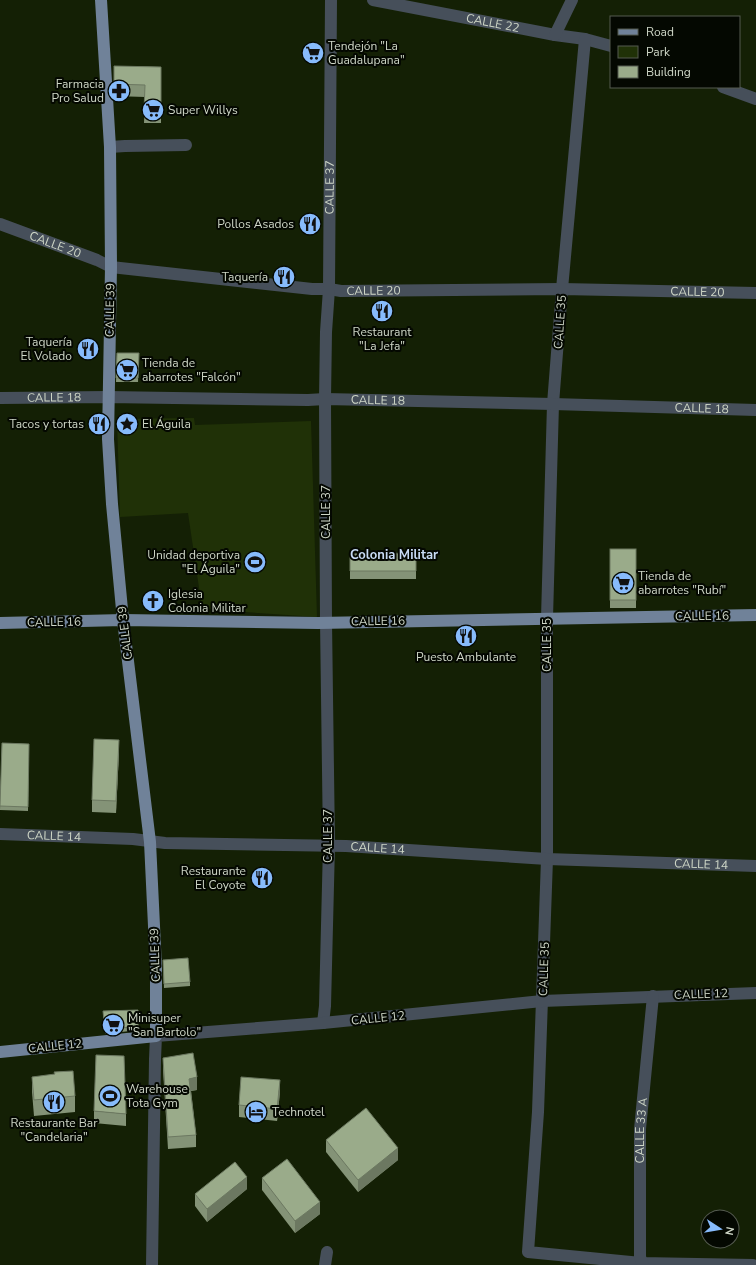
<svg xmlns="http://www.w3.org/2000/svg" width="756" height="1265" font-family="'Nunito Sans',sans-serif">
	<rect width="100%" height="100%" fill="#142005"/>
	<!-- green -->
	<polygon fill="#203107" points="194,418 195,425 311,421 317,617 216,610 202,608 188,513 120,517 117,419"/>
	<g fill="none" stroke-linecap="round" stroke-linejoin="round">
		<!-- minor -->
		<g stroke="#464f5a" stroke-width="12">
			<path id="s1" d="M 373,0 L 555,35 L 585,39 L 611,46"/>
			<polyline points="555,35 572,0"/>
			<polyline points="585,39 562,289 553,404 547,618 547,859 538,1112 528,1252 641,1263 753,1265"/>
			<polyline points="723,87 756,99"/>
			<polyline points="110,147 125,146 186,145"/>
			<path id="s2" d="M 0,224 L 97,260 L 111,267 L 312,289 L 329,289 L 341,291 L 562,289 L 756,293"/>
			<path id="s3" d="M 0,398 L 108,397 L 308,400 L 325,399 L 553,404 L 756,410"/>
			<path id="s4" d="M 0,834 L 133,839 L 165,843 L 346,846 L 547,859 L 756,866"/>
			<path id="s5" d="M 323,1023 L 325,1006 L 329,845 L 326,621 L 325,399 L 326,332 L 329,289 L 331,0"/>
			<polyline points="152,1265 155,1059 156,1036 323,1023 542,1001 756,993"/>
			<polyline points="325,1265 327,1252"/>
			<path id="s6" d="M 643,1265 L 640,1257 L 640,1129 L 653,996"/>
		</g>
		<!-- major -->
		<g stroke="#708299" stroke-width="12">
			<polyline points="0,623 123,620 318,623 756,615"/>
			<polyline points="0,1052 156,1036 156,968 150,842 123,620 112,504 108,439 111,267 110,147 101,0"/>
		</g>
	</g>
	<!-- wall -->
	<g fill="#849377">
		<polygon points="114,66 161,67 161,123 144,123 145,97 114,96"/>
		<polygon points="117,353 139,353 138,382 116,382"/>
		<rect x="610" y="549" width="26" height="59"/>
		<polygon points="416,553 416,579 350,579 350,554"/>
		<polygon points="2,743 29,744 28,811 0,810"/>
		<polygon points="119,752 116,813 92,812 92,800"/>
		<polygon points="163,960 190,982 190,986 164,988"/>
		<polygon points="138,1010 138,1030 105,1034 103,1011"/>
		<polygon points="163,1058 197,1090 191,1091 196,1135 196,1147 168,1149 163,1070"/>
		<polygon points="32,1077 75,1096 75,1112 34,1116 32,1092"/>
		<polygon points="280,1092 277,1121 239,1117 239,1105"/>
		<polygon points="94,1111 126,1114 126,1126 94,1123"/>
		<polygon points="326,1140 398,1160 358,1192 326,1152"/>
		<polygon points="262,1178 320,1214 295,1233 262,1190"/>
		<polygon points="247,1189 207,1222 195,1206 195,1194"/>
	</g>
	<!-- shaded-wall -->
	<g fill="#6c7861">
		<polygon points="119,740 119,752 116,813 116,801"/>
		<polygon points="197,1077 197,1090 189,1091 189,1079"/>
		<polygon points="280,1080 280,1092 277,1121 277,1109"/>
		<polygon points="398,1148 398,1160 358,1192 358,1180"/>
		<polygon points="247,1177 247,1189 207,1222 207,1209"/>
		<polygon points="320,1202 320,1214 295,1233 295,1221"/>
	</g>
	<!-- building -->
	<g fill="#9aab8a" stroke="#6c7861">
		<polygon points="114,66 161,67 161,111 144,111 145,85 114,84"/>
		<polygon points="117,353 139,353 138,378 116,378"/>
		<rect x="610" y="549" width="26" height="51"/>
		<polygon points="416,553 416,571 350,571 350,554"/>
		<polygon points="94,739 119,740 116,801 92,800"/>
		<polygon points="2,743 29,744 28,807 0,806"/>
		<polygon points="188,958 190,982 164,984 163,960"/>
		<polygon points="138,1010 138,1026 105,1030 103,1011"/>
		<polygon points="193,1053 197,1077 189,1079 196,1135 168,1137 163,1058"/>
		<polygon points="96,1055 124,1056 126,1114 94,1111"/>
		<polygon points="73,1071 75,1096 34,1100 32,1077 55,1074 54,1072"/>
		<polygon points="241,1077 280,1080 277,1109 239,1105"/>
		<polygon points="366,1108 398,1148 358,1180 326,1140"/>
		<polygon points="287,1159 320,1202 295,1221 262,1178"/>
		<polygon points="235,1162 247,1177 207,1209 195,1194"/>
	</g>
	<!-- icons -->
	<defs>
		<g id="supermarket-disc" transform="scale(1.15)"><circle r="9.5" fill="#87bbfc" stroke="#040801"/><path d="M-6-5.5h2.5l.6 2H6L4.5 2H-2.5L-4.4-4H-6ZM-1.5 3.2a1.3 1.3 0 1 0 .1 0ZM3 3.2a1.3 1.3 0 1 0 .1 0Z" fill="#111"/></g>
		<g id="pharmacy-disc" transform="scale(1.15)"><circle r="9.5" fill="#87bbfc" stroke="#040801"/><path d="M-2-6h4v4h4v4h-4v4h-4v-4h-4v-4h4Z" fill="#111"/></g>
		<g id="restaurant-disc" transform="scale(1.15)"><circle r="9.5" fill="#87bbfc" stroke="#040801"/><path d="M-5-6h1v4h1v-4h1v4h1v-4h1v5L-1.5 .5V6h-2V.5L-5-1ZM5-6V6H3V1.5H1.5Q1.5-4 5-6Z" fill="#111"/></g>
		<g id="sight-disc" transform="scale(1.15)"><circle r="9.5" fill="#87bbfc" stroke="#040801"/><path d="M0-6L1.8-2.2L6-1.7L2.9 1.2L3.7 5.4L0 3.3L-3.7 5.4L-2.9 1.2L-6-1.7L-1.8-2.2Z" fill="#111"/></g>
		<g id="stadium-disc" transform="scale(1.15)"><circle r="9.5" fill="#87bbfc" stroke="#040801"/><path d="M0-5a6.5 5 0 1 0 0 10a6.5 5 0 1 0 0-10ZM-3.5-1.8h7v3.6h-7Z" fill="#111"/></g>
		<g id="church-disc" transform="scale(1.15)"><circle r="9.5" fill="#87bbfc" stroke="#040801"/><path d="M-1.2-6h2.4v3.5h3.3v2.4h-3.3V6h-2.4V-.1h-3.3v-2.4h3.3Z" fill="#111"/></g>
		<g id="hotel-disc" transform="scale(1.15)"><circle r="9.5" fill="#87bbfc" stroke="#040801"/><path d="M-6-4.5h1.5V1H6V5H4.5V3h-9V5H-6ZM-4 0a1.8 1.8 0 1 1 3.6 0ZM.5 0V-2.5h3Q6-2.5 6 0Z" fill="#111"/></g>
	</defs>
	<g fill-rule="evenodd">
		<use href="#supermarket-disc" x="313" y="53"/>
		<use href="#pharmacy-disc" x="119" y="91"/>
		<use href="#supermarket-disc" x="153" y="110"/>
		<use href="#restaurant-disc" x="310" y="224"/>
		<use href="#restaurant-disc" x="284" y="277"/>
		<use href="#restaurant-disc" x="382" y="311"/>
		<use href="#restaurant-disc" x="88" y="349"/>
		<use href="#supermarket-disc" x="127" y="370"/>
		<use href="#restaurant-disc" x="99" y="424"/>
		<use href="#sight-disc" x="127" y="424"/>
		<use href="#stadium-disc" x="255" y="562"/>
		<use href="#supermarket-disc" x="623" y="583"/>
		<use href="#church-disc" x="153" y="601"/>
		<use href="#restaurant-disc" x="466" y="636"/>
		<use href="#restaurant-disc" x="262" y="878"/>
		<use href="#supermarket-disc" x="113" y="1025"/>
		<use href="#stadium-disc" x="110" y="1096"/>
		<use href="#restaurant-disc" x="54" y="1102"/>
		<use href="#hotel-disc" x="256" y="1112"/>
	</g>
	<g text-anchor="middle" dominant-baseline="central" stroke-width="4" stroke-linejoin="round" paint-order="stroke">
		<!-- street labels -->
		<g font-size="12" fill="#cfd7c7" stroke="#040801">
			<text stroke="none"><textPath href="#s1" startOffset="122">CALLE 22</textPath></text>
			<text stroke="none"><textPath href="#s5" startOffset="836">CALLE 37</textPath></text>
			<text stroke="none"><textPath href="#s2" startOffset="59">CALLE 20</textPath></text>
			<text stroke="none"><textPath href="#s2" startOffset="383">CALLE 20</textPath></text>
			<text stroke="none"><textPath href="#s2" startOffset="707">CALLE 20</textPath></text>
			<text transform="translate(110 310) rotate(-89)">CALLE 39</text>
			<text transform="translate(560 322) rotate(-86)">CALLE 35</text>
			<text stroke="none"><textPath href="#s3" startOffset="54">CALLE 18</textPath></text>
			<text stroke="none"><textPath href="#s3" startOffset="378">CALLE 18</textPath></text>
			<text stroke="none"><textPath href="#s3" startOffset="702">CALLE 18</textPath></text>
			<text transform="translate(326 512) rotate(-90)">CALLE 37</text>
			<text transform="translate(702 616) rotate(-1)">CALLE 16</text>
			<text transform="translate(378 621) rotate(-1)">CALLE 16</text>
			<text transform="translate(54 622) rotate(-1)">CALLE 16</text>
			<text transform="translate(125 633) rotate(-97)">CALLE 39</text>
			<text transform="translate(547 645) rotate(-90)">CALLE 35</text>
			<text stroke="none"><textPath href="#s4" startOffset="54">CALLE 14</textPath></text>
			<text transform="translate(328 836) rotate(-90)">CALLE 37</text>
			<text stroke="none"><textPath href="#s4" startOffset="378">CALLE 14</textPath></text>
			<text stroke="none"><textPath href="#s4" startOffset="702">CALLE 14</textPath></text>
			<text transform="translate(155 955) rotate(-92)">CALLE 39</text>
			<text transform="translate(544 969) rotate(-88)">CALLE 35</text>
			<text transform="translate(701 994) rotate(-2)">CALLE 12</text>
			<text transform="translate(378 1018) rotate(-6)">CALLE 12</text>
			<text transform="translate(55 1046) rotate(-6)">CALLE 12</text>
			<text stroke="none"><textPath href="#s6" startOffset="135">CALLE 33 A</textPath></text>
		</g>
		<!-- poi labels -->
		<g font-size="12" fill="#cfd7c7" stroke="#040801" text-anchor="start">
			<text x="328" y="46">Tendejón "La<tspan x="328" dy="14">Guadalupana"</tspan></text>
			<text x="104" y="84" text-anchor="end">Farmacia<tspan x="104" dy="14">Pro Salud</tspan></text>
			<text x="168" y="110">Super Willys</text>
			<text x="294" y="224" text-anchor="end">Pollos Asados</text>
			<text x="268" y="277" text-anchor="end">Taquería</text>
			<text x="382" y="332" text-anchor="middle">Restaurant<tspan x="382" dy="14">"La Jefa"</tspan></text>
			<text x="72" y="342" text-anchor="end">Taquería<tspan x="72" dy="14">El Volado</tspan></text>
			<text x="142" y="363">Tienda de<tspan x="142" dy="14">abarrotes "Falcón"</tspan></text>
			<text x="84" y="424" text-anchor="end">Tacos y tortas</text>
			<text x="142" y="424">El Águila</text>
			<text x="240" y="555" text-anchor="end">Unidad deportiva<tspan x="240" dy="14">"El Águila"</tspan></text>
			<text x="638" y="576">Tienda de<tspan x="638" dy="14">abarrotes "Rubí"</tspan></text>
			<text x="168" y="594">Iglesia<tspan x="168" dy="14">Colonia Militar</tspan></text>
			<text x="466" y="657" text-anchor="middle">Puesto Ambulante</text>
			<text x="246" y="871" text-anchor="end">Restaurante<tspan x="246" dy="14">El Coyote</tspan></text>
			<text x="128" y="1018">Minisuper<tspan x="128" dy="14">"San Bartolo"</tspan></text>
			<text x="126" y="1089">Warehouse<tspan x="126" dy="14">Tota Gym</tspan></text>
			<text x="272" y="1112">Technotel</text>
			<text x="54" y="1123" text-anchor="middle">Restaurante Bar<tspan x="54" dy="14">"Candelaria"</tspan></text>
		</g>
		<!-- neighbourhood labels -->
		<g font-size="13" font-weight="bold" fill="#c8dbf4" stroke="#040801">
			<text x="394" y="555">Colonia Militar</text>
		</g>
	</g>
	<!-- legend -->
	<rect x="610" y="16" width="130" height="72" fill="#040801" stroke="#555b50"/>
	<rect x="618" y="29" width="20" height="6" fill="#708299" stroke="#555b50"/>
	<text x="646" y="36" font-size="12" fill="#cfd7c7">Road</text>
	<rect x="618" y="46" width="20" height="12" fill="#203107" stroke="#555b50"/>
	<text x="646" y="56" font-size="12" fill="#cfd7c7">Park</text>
	<rect x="618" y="66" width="20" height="12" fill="#9aab8a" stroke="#555b50"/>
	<text x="646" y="76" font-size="12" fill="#cfd7c7">Building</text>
	<!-- north arrow -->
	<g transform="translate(720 1229) rotate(102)"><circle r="19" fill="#040801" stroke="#555b50"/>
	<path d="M0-3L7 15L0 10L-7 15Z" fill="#87bbfc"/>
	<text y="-6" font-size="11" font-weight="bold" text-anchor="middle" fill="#cfd7c7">N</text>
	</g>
</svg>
